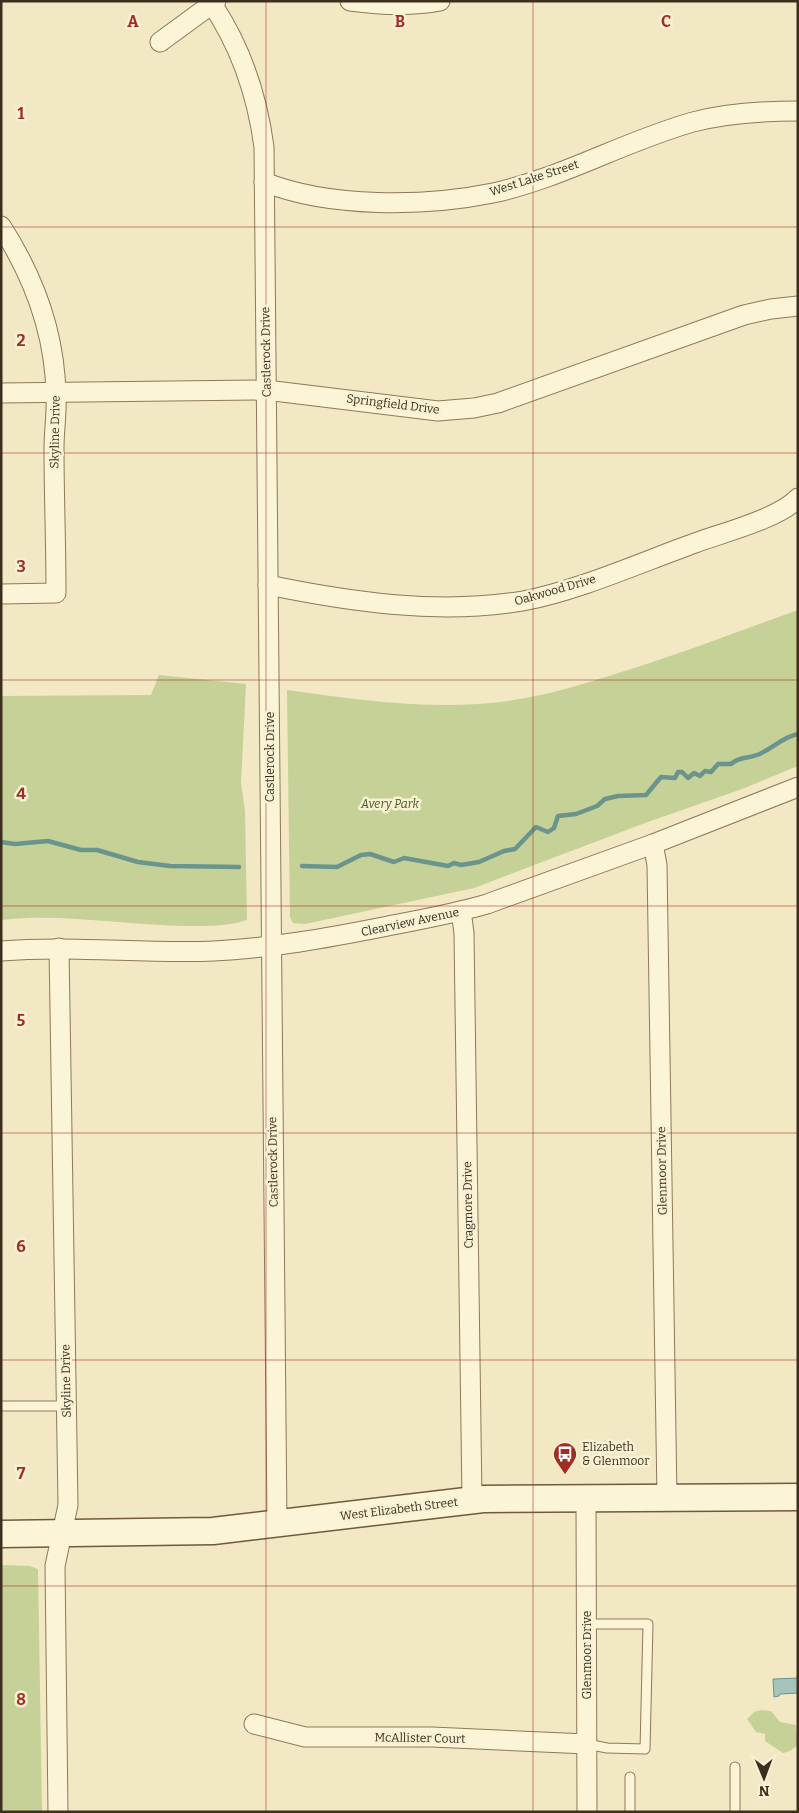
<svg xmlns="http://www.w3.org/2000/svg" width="799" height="1813" font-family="Bitter,serif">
	<rect width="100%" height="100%" fill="#f2e8c3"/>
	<!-- green -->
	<g fill="#c5d196">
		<path d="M 798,610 L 798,766 L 742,789 L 645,823 L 474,888 L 305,924 L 293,923 L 290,917 L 287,690 C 351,699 415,708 479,704 C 525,701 568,689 612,675 C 675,656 736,632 798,610 Z"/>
		<path d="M 159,675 L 246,684 L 241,783 L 245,811 L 247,920 C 226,927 205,926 183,926 C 123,925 61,913 1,920 L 1,696 L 151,695 Z"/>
		<polygon points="1,1565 29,1566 38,1569 42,1812 1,1812"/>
		<polygon points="761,1710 771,1711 780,1722 796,1725 798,1745 790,1751 783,1753 765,1741 765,1734 756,1732 747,1719 754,1712"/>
	</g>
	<!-- water -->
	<polygon fill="#a6c4be" stroke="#6b948d" points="798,1678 798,1693 780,1694 779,1696 774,1697 773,1679"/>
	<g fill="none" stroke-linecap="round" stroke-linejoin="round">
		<!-- stream -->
		<g stroke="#6b948d" stroke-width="4.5">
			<polyline points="1,842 15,844 48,841 81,850 97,850 138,862 170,866 239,867"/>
			<path d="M 302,866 L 337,867 L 361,855 L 370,854 L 394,862 L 404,858 L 448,866 L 454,863 L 461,865 L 479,862 L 504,851 L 515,849 L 536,827 L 548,832 L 554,828 L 558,816 L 576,814 L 597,806 L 605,799 L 618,796 L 646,795 L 661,777 L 675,778 L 678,772 L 682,772 L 688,778 L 694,773 L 700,776 L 705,771 L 711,772 L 718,764 L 731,764 C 740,756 747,759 757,755 C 771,750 782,737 798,734"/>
		</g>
		<!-- service casing -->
		<g stroke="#8e7958" stroke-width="11">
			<g id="service">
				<polyline points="1,1406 67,1406"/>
				<polyline points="587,1624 648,1624 645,1749 607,1748 587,1744"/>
				<polyline points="630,1812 630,1777"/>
				<polyline points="735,1812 735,1767"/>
			</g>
		</g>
		<!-- minor casing -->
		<g stroke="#8e7958" stroke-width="21">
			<g id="minor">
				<path d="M 210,1 C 241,46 257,94 264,147 L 277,1524"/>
				<path d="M 350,1 C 380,5 410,7 440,1"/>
				<polyline points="160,42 216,1"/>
				<path d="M 264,182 C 330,208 424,207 493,193 C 562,178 625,141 693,122 C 727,113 762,111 798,111"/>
				<path d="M 1,226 C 34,277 55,334 56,395 C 57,413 54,430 54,448 C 54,496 56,545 56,593 L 1,594"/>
				<polyline points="1,393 266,390 438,411 474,408 498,403 744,315 771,309 798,306"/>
				<path d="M 268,585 C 351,602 438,615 523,601 C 577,591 642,562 695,543 C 722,533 778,519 798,498"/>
				<polyline points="653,844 657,865 667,1498"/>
				<polyline points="461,911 464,933 472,1500"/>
				<path d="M 1,951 C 72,945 143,954 214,951 C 272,948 327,938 383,927 C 418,920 453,914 487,904 L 653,844 L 798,787"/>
				<polyline points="586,1499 587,1812"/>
				<polyline points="254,1724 305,1737 432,1737 587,1744"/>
				<polyline points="58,1812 55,1566 68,1505 59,948"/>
			</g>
		</g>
		<!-- secondary casing -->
		<g stroke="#705a3b" stroke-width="29">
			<polyline id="secondary" points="1,1534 213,1531 483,1499 798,1497"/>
		</g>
		<!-- service -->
		<use href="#service" stroke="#fbf4d7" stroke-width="9"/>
		<!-- minor -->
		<use href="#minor" stroke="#fbf4d7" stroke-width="19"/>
		<!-- secondary -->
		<use href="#secondary" stroke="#fbf4d7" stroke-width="26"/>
	</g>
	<!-- grid -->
	<path fill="none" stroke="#a22d23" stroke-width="1" stroke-opacity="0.55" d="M 266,1 L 266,1812M 533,1 L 533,1812M 1,227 L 798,227M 1,453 L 798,453M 1,680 L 798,680M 1,906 L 798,906M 1,1133 L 798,1133M 1,1360 L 798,1360M 1,1586 L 798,1586"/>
	<!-- icons -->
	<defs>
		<g id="bus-pin" transform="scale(1.25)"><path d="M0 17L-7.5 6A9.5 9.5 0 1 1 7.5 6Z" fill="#a22d23" stroke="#f8f1d4"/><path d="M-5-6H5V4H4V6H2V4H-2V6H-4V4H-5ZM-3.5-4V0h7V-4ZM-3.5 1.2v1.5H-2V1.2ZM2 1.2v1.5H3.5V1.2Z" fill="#fff"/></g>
	</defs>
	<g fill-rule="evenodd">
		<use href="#bus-pin" x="565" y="1454"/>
	</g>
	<g text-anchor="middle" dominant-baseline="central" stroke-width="5" stroke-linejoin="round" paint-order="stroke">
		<!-- street labels -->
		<g font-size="12" fill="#3d2f1d" stroke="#f8f1d4">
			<text transform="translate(534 178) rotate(-18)">West Lake Street</text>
			<text transform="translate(266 352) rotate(-91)">Castlerock Drive</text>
			<text transform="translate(393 404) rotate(7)">Springfield Drive</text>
			<text transform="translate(55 432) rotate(-89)">Skyline Drive</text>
			<text transform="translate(555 590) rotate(-16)">Oakwood Drive</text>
			<text transform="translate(270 757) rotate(-90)">Castlerock Drive</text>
			<text transform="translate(410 922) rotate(-12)">Clearview Avenue</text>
			<text transform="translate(273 1162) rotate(-91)">Castlerock Drive</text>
			<text transform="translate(662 1171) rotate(-91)">Glenmoor Drive</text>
			<text transform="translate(468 1205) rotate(-91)">Cragmore Drive</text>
			<text transform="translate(66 1381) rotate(-91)">Skyline Drive</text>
			<text transform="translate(399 1509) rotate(-7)">West Elizabeth Street</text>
			<text transform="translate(587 1655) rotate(-90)">Glenmoor Drive</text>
			<text transform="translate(420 1738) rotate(1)">McAllister Court</text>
		</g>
		<!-- park labels -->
		<g font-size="12" font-style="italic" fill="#485b22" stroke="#f8f1d4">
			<text x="390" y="804">Avery Park</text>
		</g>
		<!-- poi labels -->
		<g font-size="12" fill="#3d2f1d" stroke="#f8f1d4" text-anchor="start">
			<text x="582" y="1447">Elizabeth<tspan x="582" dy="14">&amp; Glenmoor</tspan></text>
		</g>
	</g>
	<g font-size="16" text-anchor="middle" font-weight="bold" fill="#a22d23" stroke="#f8f1d4" stroke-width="5" stroke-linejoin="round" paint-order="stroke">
		<text x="133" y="27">A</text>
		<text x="400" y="27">B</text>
		<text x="666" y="27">C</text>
		<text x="21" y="119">1</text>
		<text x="21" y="346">2</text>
		<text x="21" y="572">3</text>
		<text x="21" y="799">4</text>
		<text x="21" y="1026">5</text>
		<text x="21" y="1252">6</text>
		<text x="21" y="1479">7</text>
		<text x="21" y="1705">8</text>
	</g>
	<!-- border -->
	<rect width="799" height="1813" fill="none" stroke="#3d2f1d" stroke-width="5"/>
	<!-- north arrow -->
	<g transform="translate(764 1778) rotate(179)" stroke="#f8f1d4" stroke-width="4" paint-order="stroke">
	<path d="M0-4L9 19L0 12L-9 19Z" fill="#3d2f1d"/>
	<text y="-8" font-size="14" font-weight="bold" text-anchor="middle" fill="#3d2f1d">N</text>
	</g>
</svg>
